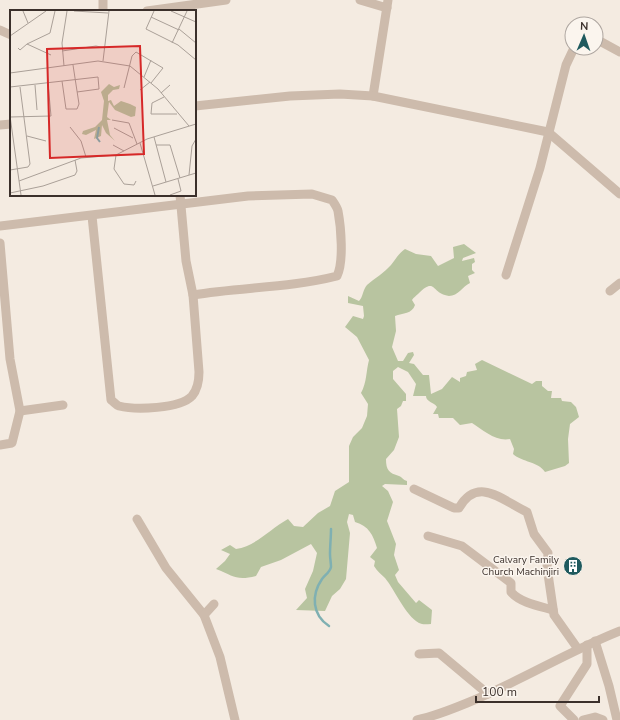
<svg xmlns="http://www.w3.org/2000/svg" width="620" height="720" font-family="'Nunito Sans',sans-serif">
	<rect width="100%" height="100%" fill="#f4ebe1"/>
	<!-- green -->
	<path fill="#b8c4a0" d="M 464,244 L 476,253 L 463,258 L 462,261 L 474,258 L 475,262 L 472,264 L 472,270 L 475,273 L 468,276 L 470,283 C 463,286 458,296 449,296 C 431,294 436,276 418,294 C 416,296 414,297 412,300 L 415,305 C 412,314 403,313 395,316 L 396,331 L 392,347 L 398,361 L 403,361 L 408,353 L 413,352 L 414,355 L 409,363 L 414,364 L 423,375 L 429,375 L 431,394 L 442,389 L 452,377 L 460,382 L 460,378 L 466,376 L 467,372 L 477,370 L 475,364 L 482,360 L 532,384 L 536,381 L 542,381 L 542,386 L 548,391 L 552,391 L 551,398 L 561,398 L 562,401 L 571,402 L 576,407 L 579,417 L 570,424 L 568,439 L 569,463 L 565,466 L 545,472 C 539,462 522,462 513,454 L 514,449 L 510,439 C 496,442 483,430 472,423 L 460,425 L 453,418 L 439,418 L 438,414 L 433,414 L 437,407 C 434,402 426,402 426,396 L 413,396 L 416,384 L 408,372 L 398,367 L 393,371 L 393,379 L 406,394 L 406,401 L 403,401 L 401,406 L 397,409 L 399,437 L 394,450 L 386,459 C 386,470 389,473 399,476 C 402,477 403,480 407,481 L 407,485 L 385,484 L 382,486 L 388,491 L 393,502 L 387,521 L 396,544 L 394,555 L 399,570 L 395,575 L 398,582 L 416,603 L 419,600 L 432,610 L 431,624 C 427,624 423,625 419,623 C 405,615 395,590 385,578 C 381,574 377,571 374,566 L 375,561 L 370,557 L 377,548 C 373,535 369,526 355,522 L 353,515 L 349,514 L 347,522 L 350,533 L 346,579 L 340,589 L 332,596 L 325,611 L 296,610 L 307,598 L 305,589 L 313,571 L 317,553 L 311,544 L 281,560 L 261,567 L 256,576 C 236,581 234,576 216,569 L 225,561 L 230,554 L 221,550 L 230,545 L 236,549 C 256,546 270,529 288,519 L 294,526 L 303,527 L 318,513 L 330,506 L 335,491 L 349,482 L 349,446 L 353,437 L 362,428 L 367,416 L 368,404 L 361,393 C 367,382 366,371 369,360 L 357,337 L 345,327 L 353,316 L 363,319 L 364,316 L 363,306 L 348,303 L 348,296 L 359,301 C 363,297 363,289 367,285 C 375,278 384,273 391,265 C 396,259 398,254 405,249 L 416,254 L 431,256 L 438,266 L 454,258 L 453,247 Z"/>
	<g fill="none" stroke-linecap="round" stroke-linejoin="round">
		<!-- stream -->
		<path stroke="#7fb0b2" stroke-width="2.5" d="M 329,626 C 312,615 311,595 322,579 C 325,575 330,572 331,567 C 331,563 330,558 330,554 C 330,546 331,537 331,529"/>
		<!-- minor -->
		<g stroke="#cdbbac" stroke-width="9">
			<polyline points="360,0 387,8"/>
			<polyline points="103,11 103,0"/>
			<polyline points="147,11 226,0"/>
			<polyline points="0,30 11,35"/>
			<polyline points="596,39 620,52"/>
			<polyline points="373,96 388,0"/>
			<polyline points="195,106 290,96 340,94 373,96 548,132 620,194"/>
			<polyline points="0,125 11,124"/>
			<path d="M 92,216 L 111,400 C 114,402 116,405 119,406 C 135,410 180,409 192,396 C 198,389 199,380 199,372 L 193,295 L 186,261 L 180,195"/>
			<path d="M 0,226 L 248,196 L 312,194 L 332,200 C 334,203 337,207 338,211 C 341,227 344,262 337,276 C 290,288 240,287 193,295"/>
			<polyline points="0,243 10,359 20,411 12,443 0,445"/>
			<polyline points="506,275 540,168 566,65 574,48"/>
			<polyline points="610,291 620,283"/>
			<polyline points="20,411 63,405"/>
			<path d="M 414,489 L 454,508 L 459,508 C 478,475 503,501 527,512 L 534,534 L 548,553 L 547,567 L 554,615 L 578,649"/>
			<polyline points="137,519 166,568 204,615 220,657 235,720"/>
			<path d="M 428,536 L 462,546 L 511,583 L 511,592 C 521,603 539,606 553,610"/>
			<polyline points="204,615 214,604"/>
			<polyline points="595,641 609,686 617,720"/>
			<polyline points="419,654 439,653 488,694"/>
			<path d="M 417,720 C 435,716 450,710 467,703 C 519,682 567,652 620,631"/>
			<polyline points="574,720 560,706 587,664 587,645"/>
			<polyline points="583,720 595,717 603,720"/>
		</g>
	</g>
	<!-- icons -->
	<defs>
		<g id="building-disc" transform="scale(1)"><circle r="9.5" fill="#1f5a5e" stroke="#fbf5ee"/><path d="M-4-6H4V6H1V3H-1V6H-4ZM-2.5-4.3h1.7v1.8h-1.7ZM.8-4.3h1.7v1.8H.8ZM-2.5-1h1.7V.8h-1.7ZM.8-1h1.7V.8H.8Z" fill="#fff"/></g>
	</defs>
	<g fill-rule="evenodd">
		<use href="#building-disc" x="573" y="566"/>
	</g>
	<g text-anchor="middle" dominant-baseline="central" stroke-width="3" stroke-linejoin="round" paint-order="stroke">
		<!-- poi labels -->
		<g font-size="10" fill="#3b302b" stroke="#fbf5ee" text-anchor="end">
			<text x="559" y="560">Calvary Family<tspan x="559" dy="12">Church Machinjiri</tspan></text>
		</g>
	</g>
	<!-- overview -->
	<g transform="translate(10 10)">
		<rect width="186" height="186" fill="#f4ebe1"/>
		<path d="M 99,74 L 104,77 L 110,75 L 109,79 L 103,80 L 98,85 L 98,91 L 101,90 L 104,96 L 111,91 L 120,94 L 126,97 L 125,106 L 121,107 L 105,100 L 99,92 L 97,107 L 101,110 L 97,110 L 100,125 L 105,131 L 96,123 L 92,115 L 91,126 L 84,129 L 86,120 L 76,125 L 72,124 L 73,121 L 85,117 L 92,110 L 94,91 L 91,82 Z" fill="#b8c4a0"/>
		<path fill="none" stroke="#7fb0b2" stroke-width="2" d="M 89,117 L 87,128 L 90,132"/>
		<path fill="none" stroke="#aaa098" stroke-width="1" d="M 13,1 L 18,13M 64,1 L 98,3M 144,1 L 136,19 L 168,35 L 186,50M 161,1 L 186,12M 141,7 L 169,20M 169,19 L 186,33M 0,26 L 36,1M 162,33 L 177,1M 8,38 L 10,40 L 17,34M 52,41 L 86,36 L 95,38M 41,45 L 17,34 L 40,23 L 45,1M 93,51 L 99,1M 54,56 L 52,33 L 57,1M 0,63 L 88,51 L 120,56 L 148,79 L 179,116M 134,67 L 141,50M 52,71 L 56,99 L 67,99 L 69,94 L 63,55M 25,75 L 27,100M 0,77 L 88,67 L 89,79 L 67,82M 114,78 L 122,46 L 126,42 L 153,58 L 141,73M 130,80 L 140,72M 151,83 L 160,75M 154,87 L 142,93 L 141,104 L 167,104M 0,106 L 11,185M 0,107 L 41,106 L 38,73M 102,110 L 119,113 L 127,134M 60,117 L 71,131 L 76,147M 104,118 L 123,128M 17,126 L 36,131M 144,127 L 156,172M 130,133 L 145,185M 103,135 L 114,141M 146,135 L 160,135 L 170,168M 106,145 L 104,159 L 114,174 L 124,175 L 126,171M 0,160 L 18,157 L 20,154 L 10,77M 179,165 L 182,136 L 186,129M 9,171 L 71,148 L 106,145 L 137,129 L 186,114M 143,176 L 186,163M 0,183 L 33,176 L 65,165 L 67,161 L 65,150M 160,185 L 171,181 L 168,169"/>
		<path fill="#d62828" fill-opacity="0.15" stroke="#d62828" stroke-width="2" d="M 130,36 L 134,144 L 40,148 L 37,39 Z"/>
		<rect width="186" height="186" fill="none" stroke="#3b302b" stroke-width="2"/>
	</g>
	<!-- north arrow -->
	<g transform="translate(584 36) rotate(2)"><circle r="19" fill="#fbf5ee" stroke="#aea6a0"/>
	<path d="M0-3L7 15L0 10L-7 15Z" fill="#1f5a5e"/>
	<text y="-6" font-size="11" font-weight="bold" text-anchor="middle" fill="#3b302b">N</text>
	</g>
	<!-- scale -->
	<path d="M476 696v6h123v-6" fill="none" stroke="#3b302b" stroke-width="2"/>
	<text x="482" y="696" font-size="12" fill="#3b302b" stroke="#fbf5ee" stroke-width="3" paint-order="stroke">100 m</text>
</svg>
